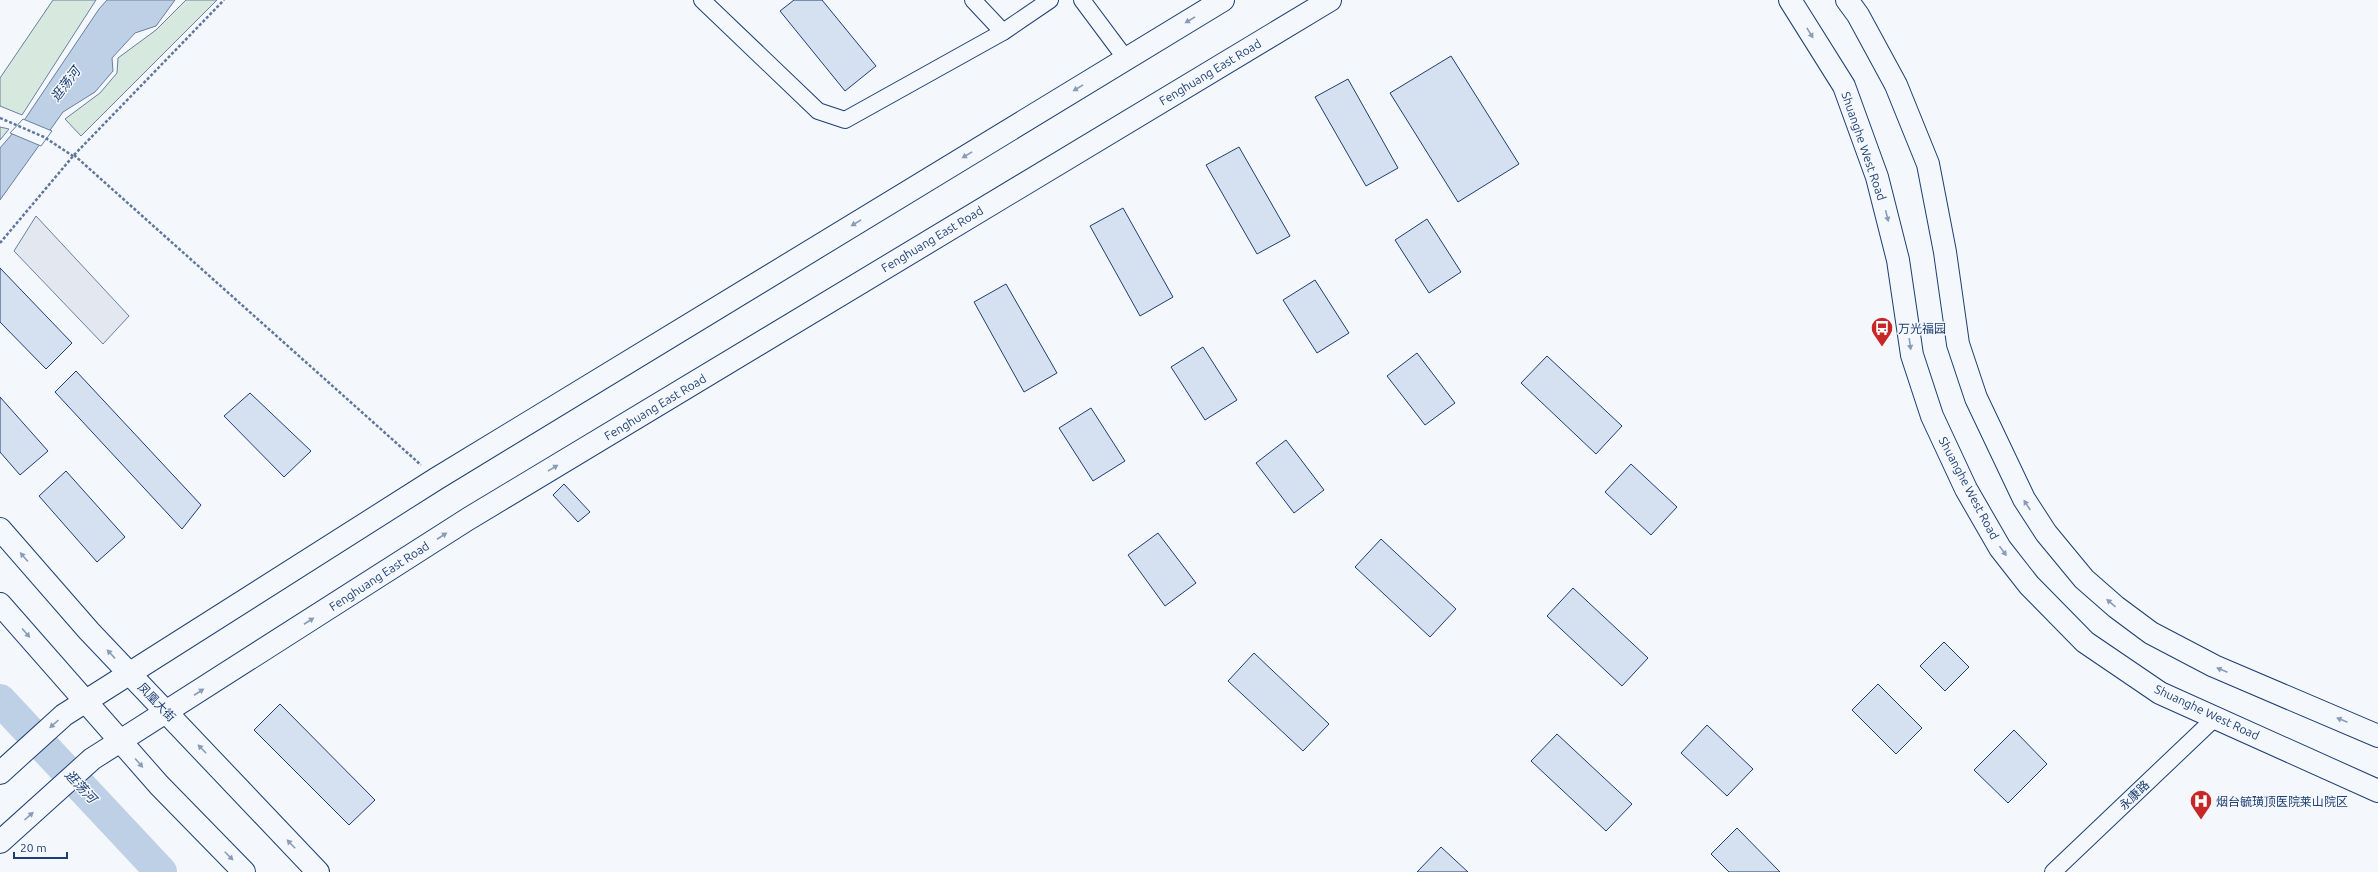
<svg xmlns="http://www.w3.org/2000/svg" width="2378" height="872" font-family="Ubuntu,'Noto Sans SC',sans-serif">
	<rect width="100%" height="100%" fill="#f4f7fb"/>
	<!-- green -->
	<g fill="#d7e8df" stroke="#687fa3">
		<polygon points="53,0 96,0 22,115 0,106 0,78"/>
		<polygon points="186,0 217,0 81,136 65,119 100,93 117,73 118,58 156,30"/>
		<polygon points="0,127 9,129 0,140"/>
	</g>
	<!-- parking -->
	<polygon fill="#e3e8f0" stroke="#687fa3" points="36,216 129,316 103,344 14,251"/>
	<!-- water -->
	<polygon fill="#bed0e5" stroke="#687fa3" points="107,0 175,0 156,26 135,33 112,58 113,71 95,92 63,112 0,200 0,148 25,119 99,9"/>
	<!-- pier -->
	<polygon fill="#f4f7fb" stroke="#687fa3" points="23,119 52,131 41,146 10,133"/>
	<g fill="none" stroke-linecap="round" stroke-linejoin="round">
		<!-- river -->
		<polyline stroke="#bed0e5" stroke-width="32" points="0,700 161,872"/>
	</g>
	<!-- building -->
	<g fill="#d5e0f0" stroke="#1d3f73">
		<polygon points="794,0 822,0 876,66 845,91 780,11"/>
		<polygon points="1451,56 1519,164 1458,202 1390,93"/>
		<polygon points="1348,79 1398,168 1366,186 1315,97"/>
		<polygon points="1239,147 1290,236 1257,254 1206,165"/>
		<polygon points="1123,208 1173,297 1140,316 1090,226"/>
		<polygon points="1427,219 1461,272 1429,293 1395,240"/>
		<polygon points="0,268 72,343 46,369 0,322"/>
		<polygon points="1315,280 1349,333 1317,353 1283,300"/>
		<polygon points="1006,284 1057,373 1024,392 974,302"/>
		<polygon points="1203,347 1237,400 1205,420 1171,367"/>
		<polygon points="1417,353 1455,403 1425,425 1387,376"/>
		<polygon points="1547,356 1622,426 1596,454 1521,383"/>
		<polygon points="76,371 201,505 182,529 55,392"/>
		<polygon points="250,393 311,451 284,477 224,416"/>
		<polygon points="0,397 48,451 20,475 0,452"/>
		<polygon points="1091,408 1125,461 1093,481 1059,428"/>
		<polygon points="1286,440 1324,490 1294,513 1256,463"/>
		<polygon points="1631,464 1677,507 1651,535 1605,492"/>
		<polygon points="66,471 125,537 97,562 39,496"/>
		<polygon points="564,484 590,512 578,522 553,495"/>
		<polygon points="1158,533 1196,583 1165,606 1128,555"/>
		<polygon points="1381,539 1456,609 1430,637 1355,567"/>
		<polygon points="1573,588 1648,658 1622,686 1547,616"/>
		<polygon points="1944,642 1969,667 1945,691 1920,666"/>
		<polygon points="1254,653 1329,724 1303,751 1228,681"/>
		<polygon points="1878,684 1922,728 1896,754 1852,710"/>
		<polygon points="280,704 375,800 349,825 254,730"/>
		<polygon points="1707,725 1753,769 1727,796 1681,753"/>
		<polygon points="2014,730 2047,764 2008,803 1974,770"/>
		<polygon points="1557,734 1632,804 1606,831 1531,761"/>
		<polygon points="1737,828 1780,872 1729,872 1711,854"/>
		<polygon points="1441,847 1468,872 1417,872"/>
	</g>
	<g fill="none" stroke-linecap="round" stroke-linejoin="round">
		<!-- street casing -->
		<g stroke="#1d3f73" stroke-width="18">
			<g id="street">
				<polyline points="702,0 818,111 845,120 1003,32 1050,0"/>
				<polyline points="973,0 1003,32"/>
				<polyline points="1082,0 1126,59"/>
				<polyline points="2053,872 2215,718"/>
			</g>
		</g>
		<!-- secondary casing -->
		<g stroke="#1d3f73" stroke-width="24">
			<g id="secondary">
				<polyline points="1790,0 1844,86 1877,177 1898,260 1912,355 1932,416 1966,489 2000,548 2029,585 2085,642 2160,693 2378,791"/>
				<polyline points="1847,0 1858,15 1896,85 1928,164 1945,252 1958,344 1976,398 2024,499 2046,533 2084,579 2116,607 2151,633 2214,666 2378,736"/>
				<polyline points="0,529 89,631 318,872"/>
				<polyline points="0,604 159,785 244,872"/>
				<polyline points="0,773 64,715 436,479 1223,0"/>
				<polyline points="0,842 92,759 468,519 1330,0"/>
			</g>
		</g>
		<!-- path -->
		<g stroke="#5e769c" stroke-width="2.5" stroke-dasharray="3 2" stroke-linecap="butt">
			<polyline points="0,118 44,137 73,156"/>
			<polyline points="74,155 421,465"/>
			<polyline points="0,243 74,155 224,0"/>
		</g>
		<!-- street -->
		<use href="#street" stroke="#f4f7fb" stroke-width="16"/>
		<!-- secondary -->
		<use href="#secondary" stroke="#f4f7fb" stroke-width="22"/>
	</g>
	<!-- one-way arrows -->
	<defs><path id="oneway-solid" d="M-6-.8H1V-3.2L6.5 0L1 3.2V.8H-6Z"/></defs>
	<g fill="#889bb7">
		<use href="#oneway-solid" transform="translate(1190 20) rotate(149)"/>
		<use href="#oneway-solid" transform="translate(1810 33) rotate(58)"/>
		<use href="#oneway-solid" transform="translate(1078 88) rotate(149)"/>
		<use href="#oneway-solid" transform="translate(967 155) rotate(149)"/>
		<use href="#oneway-solid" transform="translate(1887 216) rotate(76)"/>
		<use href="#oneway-solid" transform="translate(856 223) rotate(149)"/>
		<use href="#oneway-solid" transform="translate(1910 344) rotate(82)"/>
		<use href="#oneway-solid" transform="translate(553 468) rotate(-31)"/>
		<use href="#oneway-solid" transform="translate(2027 505) rotate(-123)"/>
		<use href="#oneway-solid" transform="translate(442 536) rotate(-33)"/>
		<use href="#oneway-solid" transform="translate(2003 551) rotate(54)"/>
		<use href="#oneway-solid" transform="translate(24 557) rotate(-131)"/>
		<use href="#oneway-solid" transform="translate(2111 603) rotate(-139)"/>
		<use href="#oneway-solid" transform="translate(309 621) rotate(-33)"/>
		<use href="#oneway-solid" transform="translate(26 633) rotate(49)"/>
		<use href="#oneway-solid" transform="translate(111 654) rotate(-133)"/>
		<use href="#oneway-solid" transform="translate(2222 670) rotate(-157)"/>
		<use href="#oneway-solid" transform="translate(199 692) rotate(-33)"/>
		<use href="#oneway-solid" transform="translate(2342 720) rotate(-157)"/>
		<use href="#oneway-solid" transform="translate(54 724) rotate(138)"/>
		<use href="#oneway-solid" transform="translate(202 749) rotate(-134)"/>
		<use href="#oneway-solid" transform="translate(139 763) rotate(49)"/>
		<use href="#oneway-solid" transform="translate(29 816) rotate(-42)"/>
		<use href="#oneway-solid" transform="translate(291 844) rotate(-134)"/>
		<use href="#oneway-solid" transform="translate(229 856) rotate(45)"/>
	</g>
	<!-- icons -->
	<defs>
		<g id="bus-pin" transform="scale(1.15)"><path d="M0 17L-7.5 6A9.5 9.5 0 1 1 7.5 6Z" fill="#c62828" stroke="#f4f7fb"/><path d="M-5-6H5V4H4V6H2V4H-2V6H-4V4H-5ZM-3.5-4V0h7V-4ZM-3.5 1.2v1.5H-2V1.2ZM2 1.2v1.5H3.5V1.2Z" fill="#fff"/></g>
		<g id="hospital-pin" transform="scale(1.15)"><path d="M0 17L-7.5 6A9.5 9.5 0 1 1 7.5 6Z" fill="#c62828" stroke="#f4f7fb"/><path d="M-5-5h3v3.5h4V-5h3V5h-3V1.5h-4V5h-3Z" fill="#fff"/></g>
	</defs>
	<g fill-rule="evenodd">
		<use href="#bus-pin" x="1882" y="328"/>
		<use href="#hospital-pin" x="2201" y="801"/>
	</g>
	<g text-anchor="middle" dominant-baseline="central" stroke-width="3" stroke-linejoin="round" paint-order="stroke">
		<!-- street labels -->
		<g font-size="12" fill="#1d3f73" stroke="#f4f7fb">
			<text transform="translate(1210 72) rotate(-31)">Fenghuang East Road</text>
			<text transform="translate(1864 146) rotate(71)">Shuanghe West Road</text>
			<text transform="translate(932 239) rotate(-31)">Fenghuang East Road</text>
			<text transform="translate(655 407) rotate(-31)">Fenghuang East Road</text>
			<text transform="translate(1969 488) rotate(62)">Shuanghe West Road</text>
			<text transform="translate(379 576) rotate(-33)">Fenghuang East Road</text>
			<text transform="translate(157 702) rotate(46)">凤凰大街</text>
			<text transform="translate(2207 712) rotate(25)">Shuanghe West Road</text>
			<text transform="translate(2134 795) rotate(-44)">永康路</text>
		</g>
		<!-- poi labels -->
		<g font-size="12" fill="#1d3f73" stroke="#f4f7fb" text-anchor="start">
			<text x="1898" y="328">万光福园</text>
			<text x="2216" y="801">烟台毓璜顶医院莱山院区</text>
		</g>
		<!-- water labels -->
		<g font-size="13" font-style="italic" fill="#1d3f73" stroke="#f4f7fb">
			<text transform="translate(65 84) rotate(-53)">逛荡河</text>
			<text transform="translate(81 786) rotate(47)">逛荡河</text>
		</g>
	</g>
	<!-- scale -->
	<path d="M14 852v6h53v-6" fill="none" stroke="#1d3f73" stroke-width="2"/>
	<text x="20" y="852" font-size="12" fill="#1d3f73" stroke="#f4f7fb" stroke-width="3" paint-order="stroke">20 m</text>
</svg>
